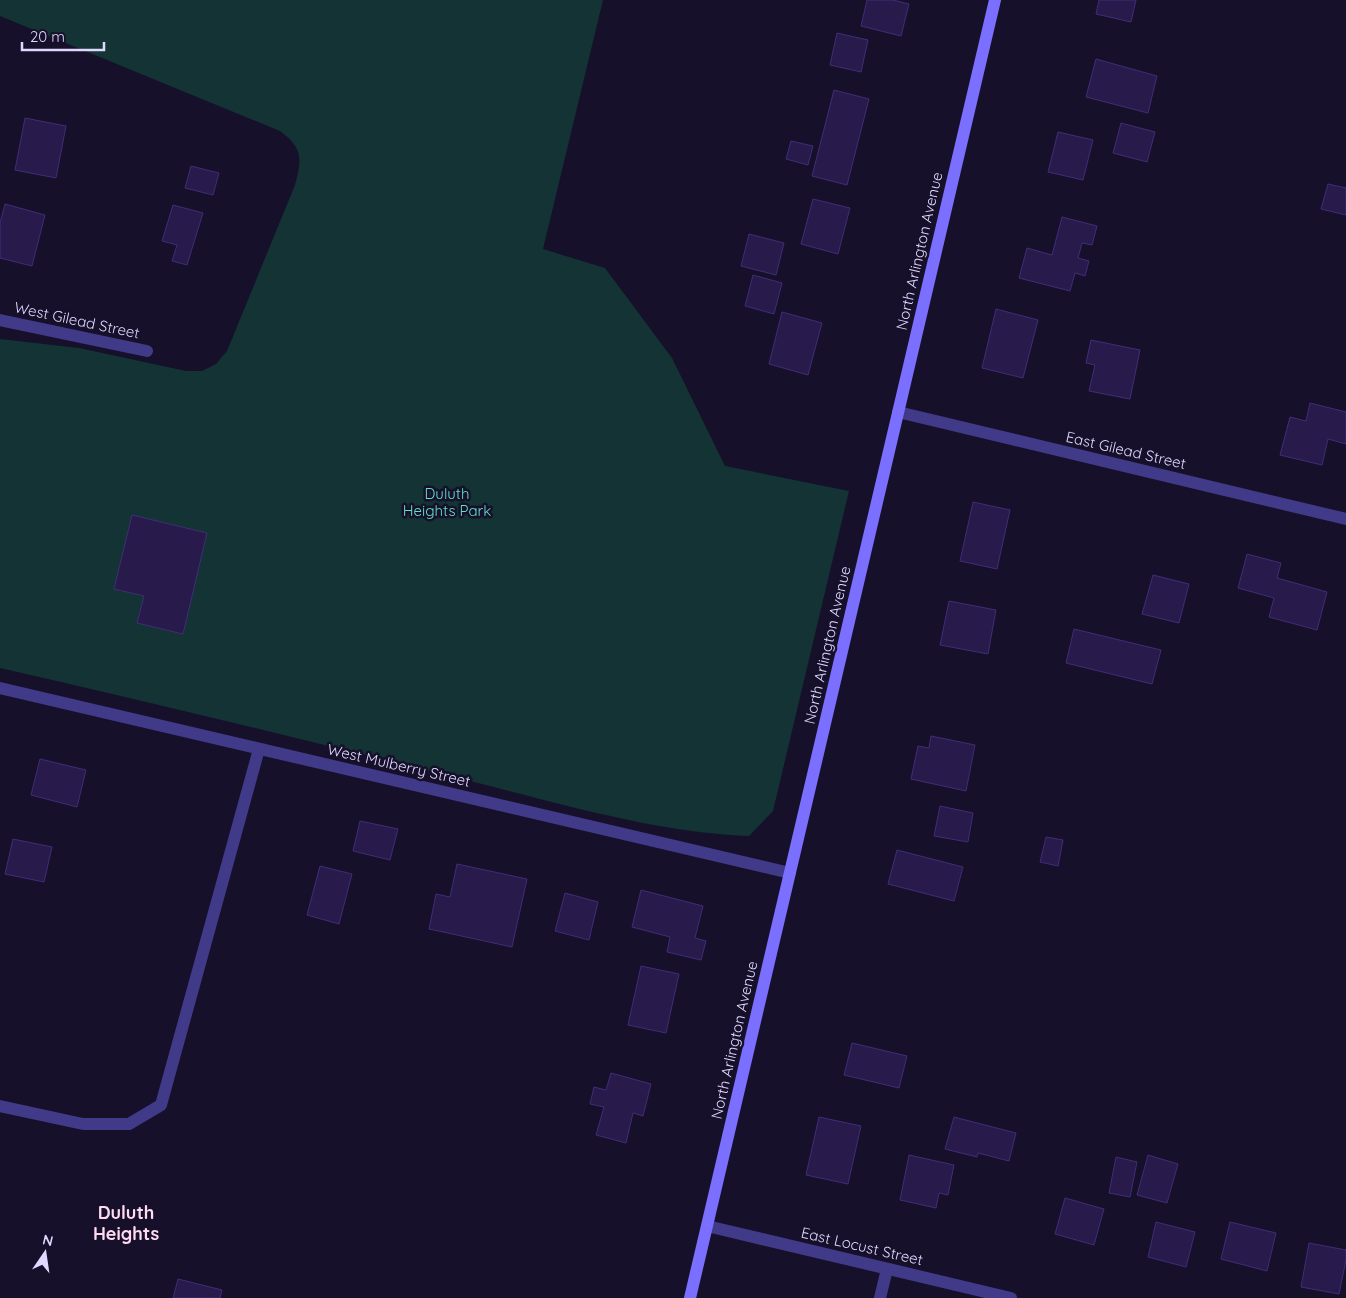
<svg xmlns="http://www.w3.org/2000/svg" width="1346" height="1298" font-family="Quicksand,sans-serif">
	<rect width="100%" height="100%" fill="#16102a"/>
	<!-- green -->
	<path fill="#133334" d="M 0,0 L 603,0 L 543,249 L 605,268 L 672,358 L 725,466 L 849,491 L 773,811 L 749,836 C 652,832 556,802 462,779 C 308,741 155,703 0,668 L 0,339 L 79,348 L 186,371 L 202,371 L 216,364 L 227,351 L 295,185 C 302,159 303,148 280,131 L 0,16 Z"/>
	<!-- building -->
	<g fill="#281b4b" stroke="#402d77">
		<polygon points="867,0 893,0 909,4 901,36 861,26"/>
		<polygon points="1099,0 1136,0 1131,22 1096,14"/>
		<polygon points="837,33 868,40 861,72 830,65"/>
		<polygon points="1096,59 1157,76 1148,113 1086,97"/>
		<polygon points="834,90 869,99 847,185 812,176"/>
		<polygon points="25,118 66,126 56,178 15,170"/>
		<polygon points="1121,123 1155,132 1147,162 1113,153"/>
		<polygon points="1058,132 1093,140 1083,180 1048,172"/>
		<polygon points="791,141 813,146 808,165 786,159"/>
		<polygon points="191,166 219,173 213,195 185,188"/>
		<polygon points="1328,184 1346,188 1346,215 1321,209"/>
		<polygon points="813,199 850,208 838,254 801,244"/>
		<polygon points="5,204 45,215 32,266 0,258 0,223"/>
		<polygon points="173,205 203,213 187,265 172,261 177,245 162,241"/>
		<polygon points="1062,217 1097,226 1092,245 1082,243 1078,258 1089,261 1085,276 1075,273 1070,291 1019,278 1027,248 1052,255"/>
		<polygon points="749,234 784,243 776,275 741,266"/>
		<polygon points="753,275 782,283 774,314 745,306"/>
		<polygon points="996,309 1038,320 1023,378 982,368"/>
		<polygon points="782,312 822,323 808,375 769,364"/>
		<polygon points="1091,340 1140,350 1130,399 1089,391 1095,365 1086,363"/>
		<polygon points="1310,403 1346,412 1346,444 1328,439 1322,465 1280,455 1290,417 1306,421"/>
		<polygon points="973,502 1010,510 997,569 960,561"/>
		<polygon points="132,515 207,533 183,634 137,623 144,596 114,589"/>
		<polygon points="1247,554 1281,563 1277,578 1327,592 1317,630 1269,617 1274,598 1238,588"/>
		<polygon points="1153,575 1189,584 1179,623 1142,614"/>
		<polygon points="949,601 996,610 988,654 940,645"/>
		<polygon points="1074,629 1161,650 1152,684 1066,663"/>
		<polygon points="931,736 975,745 966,791 911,779 918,746 929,748"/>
		<polygon points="40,759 86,770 77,807 31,795"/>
		<polygon points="940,806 973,813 968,842 934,836"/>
		<polygon points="360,821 398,829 390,860 353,851"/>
		<polygon points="1046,837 1063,840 1058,866 1040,862"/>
		<polygon points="13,839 52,847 44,882 5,874"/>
		<polygon points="897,850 963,867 954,901 888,884"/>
		<polygon points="457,864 527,879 512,947 429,929 436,894 450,897"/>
		<polygon points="320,866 352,874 339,924 307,915"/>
		<polygon points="641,890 703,906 695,938 706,941 701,960 667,952 670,937 632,927"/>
		<polygon points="565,893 598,902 589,940 555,931"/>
		<polygon points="641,966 679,974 666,1033 628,1025"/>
		<polygon points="852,1043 907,1056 899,1088 844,1075"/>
		<polygon points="611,1073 651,1084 643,1116 633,1113 626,1143 596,1135 604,1107 590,1104 594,1087 606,1090"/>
		<polygon points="819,1117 861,1126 848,1184 806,1175"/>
		<polygon points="954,1117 1016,1133 1009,1161 978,1153 977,1157 945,1149"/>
		<polygon points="909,1155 954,1165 948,1195 939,1193 936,1208 900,1200"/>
		<polygon points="1148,1155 1178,1164 1167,1203 1137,1195"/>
		<polygon points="1116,1157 1137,1162 1130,1197 1109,1193"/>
		<polygon points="1065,1198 1104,1209 1094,1245 1055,1234"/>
		<polygon points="1156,1222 1195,1232 1186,1267 1148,1257"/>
		<polygon points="1230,1222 1276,1233 1267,1271 1221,1259"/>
		<polygon points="1309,1243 1346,1250 1346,1260 1339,1294 1301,1287"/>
		<polygon points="178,1279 222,1290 220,1298 173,1298"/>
	</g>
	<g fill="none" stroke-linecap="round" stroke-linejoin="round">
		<!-- lane -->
		<polyline stroke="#413a89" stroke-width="12" points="880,1298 887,1269"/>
		<!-- street -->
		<g stroke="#413a89" stroke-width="12">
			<polyline points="0,320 147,351"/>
			<polyline points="898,412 1346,519"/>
			<polyline points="0,688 790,873"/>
			<polyline points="0,1106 83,1124 129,1124 161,1105 259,749"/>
			<polyline points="707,1226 1011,1298"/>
		</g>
		<!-- secondary -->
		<polyline stroke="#7b6fff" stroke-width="12" points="690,1298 995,0"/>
	</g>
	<g text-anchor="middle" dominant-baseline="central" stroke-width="5" stroke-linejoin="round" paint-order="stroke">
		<!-- street labels -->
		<g font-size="15" fill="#dfd8ff" stroke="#16102a">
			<text transform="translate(919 251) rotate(-77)">North Arlington Avenue</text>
			<text transform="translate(77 320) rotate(12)">West Gilead Street</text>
			<text transform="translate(1126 450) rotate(13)">East Gilead Street</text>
			<text transform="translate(827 645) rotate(-77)">North Arlington Avenue</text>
			<text transform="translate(399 765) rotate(13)">West Mulberry Street</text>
			<text transform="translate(734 1040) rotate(-77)">North Arlington Avenue</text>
			<text transform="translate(862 1246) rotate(13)">East Locust Street</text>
		</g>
		<!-- park labels -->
		<g font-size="15" fill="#61e3c9" stroke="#16102a">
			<text x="447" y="493">Duluth<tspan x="447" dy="17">Heights Park</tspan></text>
		</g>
		<!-- quarter labels -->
		<g font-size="18" font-weight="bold" fill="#ffdaf0" stroke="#16102a">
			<text x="126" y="1212">Duluth<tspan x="126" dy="21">Heights</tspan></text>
		</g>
	</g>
	<!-- north arrow -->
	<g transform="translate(45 1253) rotate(13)" stroke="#16102a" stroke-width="4" paint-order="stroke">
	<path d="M0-4L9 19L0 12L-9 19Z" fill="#dfd8ff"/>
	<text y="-8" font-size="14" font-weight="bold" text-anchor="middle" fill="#dfd8ff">N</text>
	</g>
	<!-- scale -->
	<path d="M22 42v8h82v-8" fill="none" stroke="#dfd8ff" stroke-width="2.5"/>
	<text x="30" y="42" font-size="15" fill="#dfd8ff" stroke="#16102a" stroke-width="4" paint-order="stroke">20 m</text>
</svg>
